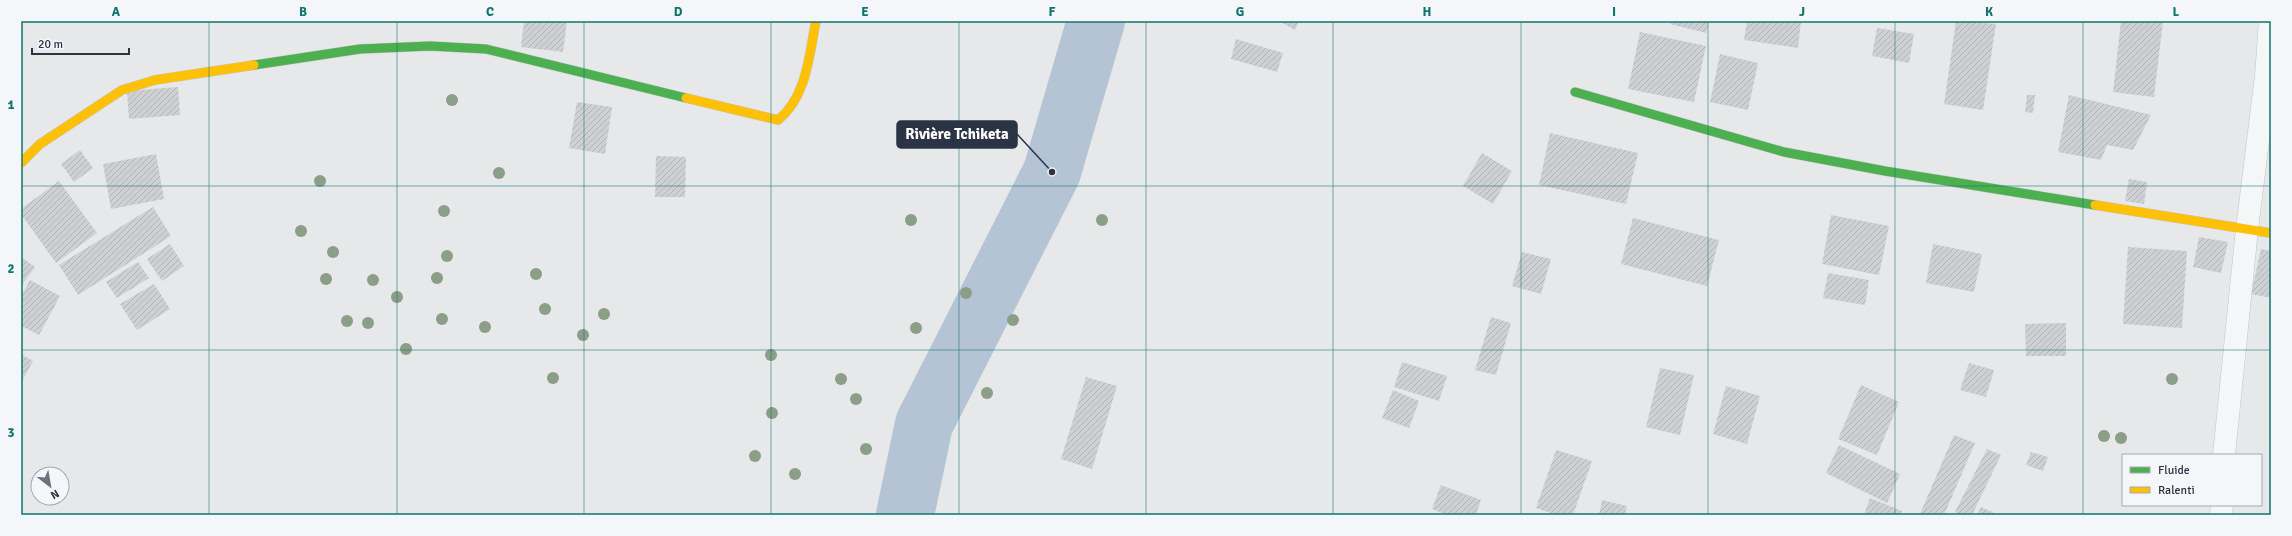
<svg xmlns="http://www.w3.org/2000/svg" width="2292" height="536" font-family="Signika,sans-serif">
	<defs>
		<pattern id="building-hatch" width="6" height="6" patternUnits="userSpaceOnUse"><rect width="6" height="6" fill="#ced0d3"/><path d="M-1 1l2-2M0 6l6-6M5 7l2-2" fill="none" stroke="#b1b3b6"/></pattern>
	</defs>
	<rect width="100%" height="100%" fill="#e6e8ea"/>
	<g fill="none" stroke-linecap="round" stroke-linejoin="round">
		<!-- river -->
		<polyline stroke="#b4c4d5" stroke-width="58" points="905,515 924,424 1052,172 1096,21"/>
	</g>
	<!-- building -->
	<g fill="url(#building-hatch)">
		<polygon points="524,21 567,21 563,52 521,47"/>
		<polygon points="1279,21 1299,21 1295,30"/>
		<polygon points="1671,21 1709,21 1706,33 1670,24"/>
		<polygon points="1747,21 1801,22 1798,48 1744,40"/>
		<polygon points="1956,21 1996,24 1983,110 1944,104"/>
		<polygon points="2121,21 2163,21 2154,97 2113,92"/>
		<polygon points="1877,28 1914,34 1909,63 1872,56"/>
		<polygon points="1640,32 1706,46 1694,102 1628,89"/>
		<polygon points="1236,39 1283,53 1277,72 1231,59"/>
		<polygon points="1720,54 1758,63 1748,110 1710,102"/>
		<polygon points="178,87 180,115 129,119 127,91"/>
		<polygon points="2027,95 2035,95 2033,113 2025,112"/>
		<polygon points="2069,95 2151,115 2133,150 2107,145 2101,160 2058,152"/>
		<polygon points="577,102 612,107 605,154 569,148"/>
		<polygon points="1550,133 1638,153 1626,204 1539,185"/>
		<polygon points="80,150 93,168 74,182 61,164"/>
		<polygon points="1482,153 1512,171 1493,204 1463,186"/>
		<polygon points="156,154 164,199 111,209 103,164"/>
		<polygon points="656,156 686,157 685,197 655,197"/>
		<polygon points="2129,179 2147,182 2144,204 2125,201"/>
		<polygon points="59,181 97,233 56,263 21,214 21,209"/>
		<polygon points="153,207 171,236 78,295 59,265"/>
		<polygon points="1831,215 1889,226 1879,275 1822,264"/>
		<polygon points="1633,218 1719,240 1707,286 1621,264"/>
		<polygon points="2199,237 2228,242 2221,273 2193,267"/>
		<polygon points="170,244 184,266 162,281 147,259"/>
		<polygon points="1933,244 1982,254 1974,292 1926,283"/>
		<polygon points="2128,247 2187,251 2182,328 2123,324"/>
		<polygon points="2261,249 2271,251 2271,298 2251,294"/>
		<polygon points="1522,252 1551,259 1541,294 1512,286"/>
		<polygon points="21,257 35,267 21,286"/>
		<polygon points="138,262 149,278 117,298 106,282"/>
		<polygon points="1828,273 1869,280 1865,305 1823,298"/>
		<polygon points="30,280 60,296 39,335 21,326 21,296"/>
		<polygon points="154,284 170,309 137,330 120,304"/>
		<polygon points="1491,317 1511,323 1496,375 1475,370"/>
		<polygon points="2066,323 2066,356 2026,356 2025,324"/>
		<polygon points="21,354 33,361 21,383"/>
		<polygon points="1402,362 1447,376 1439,401 1394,387"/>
		<polygon points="1969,363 1994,370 1986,397 1960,390"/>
		<polygon points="1660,368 1694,375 1680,435 1646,427"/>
		<polygon points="1086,377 1117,386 1092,469 1061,459"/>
		<polygon points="1861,385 1899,402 1877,455 1838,439"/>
		<polygon points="1726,386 1760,396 1747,444 1713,434"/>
		<polygon points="1393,390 1419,401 1409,428 1382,418"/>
		<polygon points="1954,435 1975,443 1944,515 1922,515 1920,514"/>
		<polygon points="1839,445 1900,474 1887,503 1826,473"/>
		<polygon points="1987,449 2001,455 1972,515 1960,515 1955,512"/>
		<polygon points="1556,450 1592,461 1573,515 1557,515 1536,508"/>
		<polygon points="2031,452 2048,457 2043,471 2026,465"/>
		<polygon points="1441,485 1481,500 1476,515 1447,515 1432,509"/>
		<polygon points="1870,498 1902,511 1900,515 1864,515"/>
		<polygon points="1602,500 1627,506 1625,515 1599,515"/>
		<polygon points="1981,507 1999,515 1977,515"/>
	</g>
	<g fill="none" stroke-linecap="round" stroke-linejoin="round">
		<!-- street casing -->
		<g stroke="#c4c6c8" stroke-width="23">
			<g id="street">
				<polyline points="2224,455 2247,229 2266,76 2270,21"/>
				<polyline points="2221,515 2222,505"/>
			</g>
		</g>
		<!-- fast casing -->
		<g stroke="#c4c6c8" stroke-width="10">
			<g id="fast">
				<polyline points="254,65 360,49 430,46 486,49 686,98"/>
				<polyline points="1575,92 1784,152 1885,171 2095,205"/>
			</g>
		</g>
		<!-- slow casing -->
		<g stroke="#c4c6c8" stroke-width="10">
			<g id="slow">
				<path d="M 686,98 L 778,120 C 807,97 809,55 816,21"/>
				<polyline points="21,163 40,144 122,90 155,80 254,65"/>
				<polyline points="2095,205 2271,233"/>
			</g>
		</g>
		<!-- street -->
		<use href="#street" stroke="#f5f6f7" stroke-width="22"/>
		<!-- fast -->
		<use href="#fast" stroke="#4caf50" stroke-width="9"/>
		<!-- slow -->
		<use href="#slow" stroke="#ffc107" stroke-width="9"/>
	</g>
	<!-- trees -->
	<g fill="#8a9e88">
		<circle cx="452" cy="100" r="6"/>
		<circle cx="499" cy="173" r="6"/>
		<circle cx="320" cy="181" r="6"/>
		<circle cx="444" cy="211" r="6"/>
		<circle cx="911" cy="220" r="6"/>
		<circle cx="1102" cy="220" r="6"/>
		<circle cx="301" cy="231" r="6"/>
		<circle cx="333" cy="252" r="6"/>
		<circle cx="447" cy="256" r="6"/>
		<circle cx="536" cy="274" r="6"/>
		<circle cx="437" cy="278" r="6"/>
		<circle cx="326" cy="279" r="6"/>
		<circle cx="373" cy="280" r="6"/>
		<circle cx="966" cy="293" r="6"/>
		<circle cx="397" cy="297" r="6"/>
		<circle cx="545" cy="309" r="6"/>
		<circle cx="604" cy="314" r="6"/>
		<circle cx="442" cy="319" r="6"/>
		<circle cx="1013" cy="320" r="6"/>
		<circle cx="347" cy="321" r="6"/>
		<circle cx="368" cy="323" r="6"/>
		<circle cx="485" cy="327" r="6"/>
		<circle cx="916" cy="328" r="6"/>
		<circle cx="583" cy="335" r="6"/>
		<circle cx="406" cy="349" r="6"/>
		<circle cx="771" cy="355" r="6"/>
		<circle cx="553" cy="378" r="6"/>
		<circle cx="841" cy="379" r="6"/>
		<circle cx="2172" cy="379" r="6"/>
		<circle cx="987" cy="393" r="6"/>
		<circle cx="856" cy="399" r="6"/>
		<circle cx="772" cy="413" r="6"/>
		<circle cx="2104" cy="436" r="6"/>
		<circle cx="2121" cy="438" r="6"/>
		<circle cx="866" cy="449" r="6"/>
		<circle cx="755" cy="456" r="6"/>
		<circle cx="795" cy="474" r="6"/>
	</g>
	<!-- grid -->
	<path fill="none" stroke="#0f766e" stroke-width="1" stroke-opacity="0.55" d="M 209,21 L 209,515M 397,21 L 397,515M 584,21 L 584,515M 771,21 L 771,515M 959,21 L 959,515M 1146,21 L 1146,515M 1333,21 L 1333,515M 1521,21 L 1521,515M 1708,21 L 1708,515M 1895,21 L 1895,515M 2083,21 L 2083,515M 21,186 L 2271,186M 21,350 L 2271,350"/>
	<!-- callouts -->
	<path fill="none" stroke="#2b3445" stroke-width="1.5" d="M1052 172L1017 134"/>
	<circle fill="#2b3445" stroke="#f4f6f9" stroke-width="1.5" cx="1052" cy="172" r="4"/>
	<rect fill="#2b3445" stroke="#2b3445" stroke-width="1.5" x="897" y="121" width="120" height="27" rx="4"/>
	<g font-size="15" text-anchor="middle" font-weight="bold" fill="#fff">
		<text x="957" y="139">Rivière Tchiketa</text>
	</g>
	<!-- border -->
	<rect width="2292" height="536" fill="none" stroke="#f4f6f9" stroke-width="44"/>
	<!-- legend -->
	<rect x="2122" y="454" width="140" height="52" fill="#f4f6f9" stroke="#a4a8b1"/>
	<rect x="2130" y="467" width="20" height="6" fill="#4caf50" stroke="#a4a8b1"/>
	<text x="2158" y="474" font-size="12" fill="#2b3445">Fluide</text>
	<rect x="2130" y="487" width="20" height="6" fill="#ffc107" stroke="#a4a8b1"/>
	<text x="2158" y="494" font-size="12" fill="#2b3445">Ralenti</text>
	<!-- north arrow -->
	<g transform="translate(50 486) rotate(149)"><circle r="19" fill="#f4f6f9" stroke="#a4a8b1"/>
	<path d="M0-3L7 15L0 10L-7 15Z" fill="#6c737f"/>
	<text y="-6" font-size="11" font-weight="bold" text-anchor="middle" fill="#2b3445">N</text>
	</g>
	<!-- scale -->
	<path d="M32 48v6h97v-6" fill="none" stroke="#2b3445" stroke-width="2"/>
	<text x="38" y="48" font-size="12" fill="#2b3445" stroke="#f4f6f9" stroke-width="3" paint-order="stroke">20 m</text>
	<rect x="22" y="22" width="2248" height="492" fill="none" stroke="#0f766e" stroke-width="1.5"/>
	<g font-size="13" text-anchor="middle" font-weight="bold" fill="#0f766e">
		<text x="116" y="16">A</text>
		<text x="303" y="16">B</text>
		<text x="490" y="16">C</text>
		<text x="678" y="16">D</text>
		<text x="865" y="16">E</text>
		<text x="1052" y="16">F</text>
		<text x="1240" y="16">G</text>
		<text x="1427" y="16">H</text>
		<text x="1614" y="16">I</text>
		<text x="1802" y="16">J</text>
		<text x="1989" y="16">K</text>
		<text x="2176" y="16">L</text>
		<text x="11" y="109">1</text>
		<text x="11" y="273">2</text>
		<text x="11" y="437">3</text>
	</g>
</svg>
